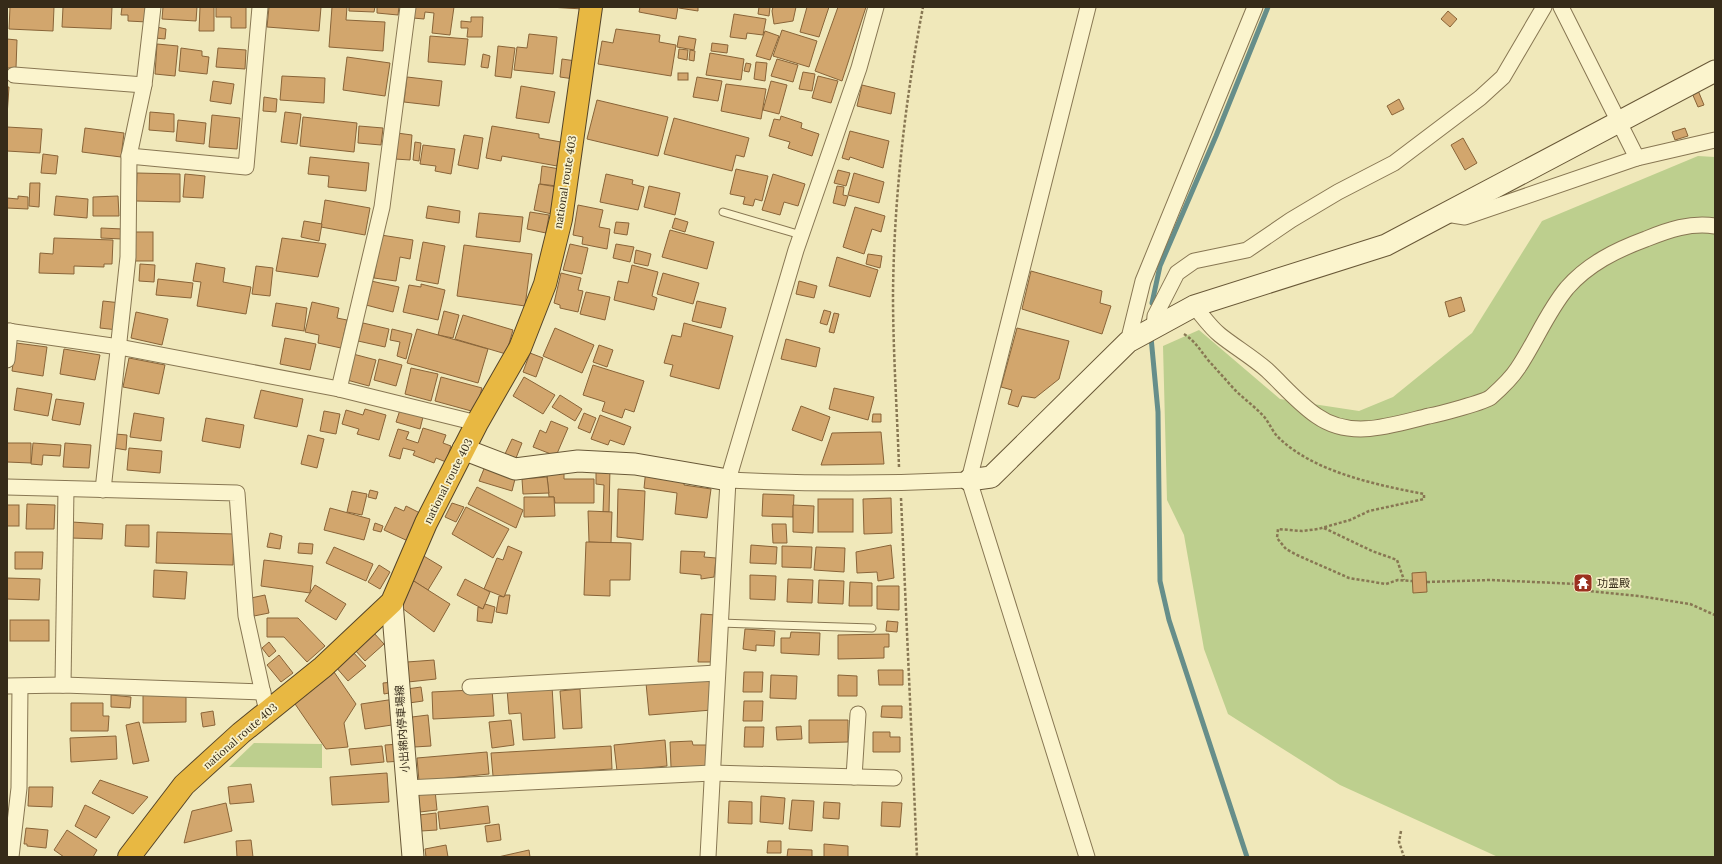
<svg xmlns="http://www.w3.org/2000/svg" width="1722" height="864" font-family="Lora,'Noto Sans JP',serif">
	<rect width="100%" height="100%" fill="#f0e8ba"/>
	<!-- green -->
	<g fill="#bdcf8e">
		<polygon points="1698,156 1715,157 1715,857 1498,857 1340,785 1228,714 1204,649 1184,535 1167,500 1163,346 1199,330 1280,399 1359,411 1393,397 1472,333 1542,221"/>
		<polygon points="254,743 322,744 322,768 229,767"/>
	</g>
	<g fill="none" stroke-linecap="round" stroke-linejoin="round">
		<!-- stream -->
		<g stroke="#668e8a" stroke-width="5">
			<polyline points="1152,303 1160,266 1216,136 1268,7"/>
			<polyline points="1151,337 1158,412 1160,581 1169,620 1247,857"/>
		</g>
	</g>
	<!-- building -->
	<g fill="#d2a66d" stroke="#896438">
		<polygon points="10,7 54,7 53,31 9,29"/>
		<polygon points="63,7 112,7 111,29 62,27"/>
		<polygon points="122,7 148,7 147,22 128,21 128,15 121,15"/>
		<polygon points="163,7 197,7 196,21 162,19"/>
		<polygon points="200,7 214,7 214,31 199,31"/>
		<polygon points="216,7 246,7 246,28 231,28 231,17 216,17"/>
		<polygon points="269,7 321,7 319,31 267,27"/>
		<polygon points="332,7 347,7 346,20 385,22 383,51 329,47"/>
		<polygon points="349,7 375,7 374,12 349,11"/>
		<polygon points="377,7 399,7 398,15 377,13"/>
		<polygon points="414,7 454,7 450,35 432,33 434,13 425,12 424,19 413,18"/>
		<polygon points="549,7 583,7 583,9"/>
		<polygon points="640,7 678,7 676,19 639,12"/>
		<polygon points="680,7 698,7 698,11 679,8"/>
		<polygon points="759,7 770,7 769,16 758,14"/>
		<polygon points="773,7 796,7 793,21 774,24 772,11"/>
		<polygon points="807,7 829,7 819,37 800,32"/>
		<polygon points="838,7 866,7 842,81 815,71"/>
		<polygon points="1448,11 1457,19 1450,27 1441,19"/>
		<polygon points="734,14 766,19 763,35 747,33 746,39 730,37"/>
		<polygon points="471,17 483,17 482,37 467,37 468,28 461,28 461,21 471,22"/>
		<polygon points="157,27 166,29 165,39 155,38"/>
		<polygon points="616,29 660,35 659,42 676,45 671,76 598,64 602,41 613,43"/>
		<polygon points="782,30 817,41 809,67 773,56"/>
		<polygon points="765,31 779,36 770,60 756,56"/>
		<polygon points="529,34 557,37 553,74 514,70 517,47 527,48"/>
		<polygon points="430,36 468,39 465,65 428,62"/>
		<polygon points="679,36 696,39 694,50 677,47"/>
		<polygon points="7,39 17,40 16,68 7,68"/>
		<polygon points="712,43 728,45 727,53 711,51"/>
		<polygon points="157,44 178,46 175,76 155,74"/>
		<polygon points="498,46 515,48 511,78 495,76"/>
		<polygon points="181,48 202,51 202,56 209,57 207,74 179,71"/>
		<polygon points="218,48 246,50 245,69 216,67"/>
		<polygon points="679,49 688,50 687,60 678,58"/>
		<polygon points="690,50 695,51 694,61 689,60"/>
		<polygon points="710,53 744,59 741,80 706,75"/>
		<polygon points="483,54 490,56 488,68 481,67"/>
		<polygon points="347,57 390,63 385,96 343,90"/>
		<polygon points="562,59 576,61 574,79 560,77"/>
		<polygon points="777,59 798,65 793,82 771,76"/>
		<polygon points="756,62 767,63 765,81 754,79"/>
		<polygon points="746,63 751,64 749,72 744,71"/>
		<polygon points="803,72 815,74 812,91 799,89"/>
		<rect x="678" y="73" width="10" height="7"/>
		<polygon points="282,76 325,78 324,103 280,100"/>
		<polygon points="818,76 838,81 831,103 812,98"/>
		<polygon points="407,77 442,81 439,106 404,102"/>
		<polygon points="697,77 722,81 718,101 693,97"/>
		<polygon points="213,81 234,84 231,104 210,101"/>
		<polygon points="771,81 787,85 779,114 763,110"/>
		<polygon points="726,84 766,89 761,119 721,111"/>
		<polygon points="862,85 895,93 891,114 857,106"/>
		<polygon points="521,86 555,92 549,123 516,118"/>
		<polygon points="7,87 9,87 7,116"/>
		<polygon points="1697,88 1704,105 1698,107 1692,93"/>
		<polygon points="264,97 277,99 276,112 263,111"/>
		<polygon points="1399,99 1404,109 1392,115 1387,106"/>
		<polygon points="597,100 668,117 658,156 587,139"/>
		<polygon points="150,112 174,114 174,132 149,130"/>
		<polygon points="285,112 301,114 297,144 281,142"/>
		<polygon points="212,115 240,118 237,149 209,147"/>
		<polygon points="781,116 802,123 801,128 819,134 812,156 788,148 790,142 769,136 774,119 780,120"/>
		<polygon points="303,117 357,123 354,152 300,146"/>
		<polygon points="674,118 749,138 744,157 736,155 732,171 664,154"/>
		<polygon points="178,120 206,123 204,144 176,141"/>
		<polygon points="359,126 383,128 381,145 358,143"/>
		<polygon points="492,126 539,134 539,138 561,142 557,166 502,156 501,161 486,158"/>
		<polygon points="7,127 42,129 40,153 7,151"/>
		<polygon points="85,128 124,133 121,157 82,152"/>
		<polygon points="1685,128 1688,136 1675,140 1672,132"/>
		<polygon points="850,131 889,141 883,168 850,157 849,160 842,158"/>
		<polygon points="397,133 412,135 410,160 395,159"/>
		<polygon points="464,135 483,138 478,169 458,165"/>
		<polygon points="1463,138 1477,163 1465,170 1451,145"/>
		<polygon points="415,142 421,143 419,161 413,160"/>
		<polygon points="423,145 455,149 451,174 435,171 436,166 420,164"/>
		<polygon points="43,154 58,156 56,174 41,173"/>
		<polygon points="310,157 369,163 366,191 328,187 329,176 308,174"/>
		<polygon points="542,166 560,169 557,186 540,184"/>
		<polygon points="736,169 768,176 762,201 755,199 753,206 743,204 745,197 730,194"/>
		<polygon points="838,170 850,173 846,186 834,183"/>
		<polygon points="137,173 180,174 180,202 136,201"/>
		<polygon points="854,173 884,182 879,203 848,195"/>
		<polygon points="185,174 205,176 203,198 183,197"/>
		<polygon points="606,174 633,180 632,184 644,187 638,210 600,202"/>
		<polygon points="773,174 805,184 798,206 784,202 780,215 762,210"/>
		<polygon points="30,183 40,183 39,207 29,206"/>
		<polygon points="539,184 557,187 552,214 534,210"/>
		<polygon points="649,186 680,193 675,215 644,207"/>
		<polygon points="837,186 844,187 843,195 848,196 845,206 833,203"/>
		<polygon points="18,196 28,197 28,209 7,208 7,198 18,199"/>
		<polygon points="56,196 88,199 87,218 54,215"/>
		<polygon points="118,196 119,216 93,216 93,197"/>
		<polygon points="325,200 370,208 365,235 321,227"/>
		<polygon points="578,205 603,210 599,227 610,229 607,249 582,244 583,237 573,235"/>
		<polygon points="428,206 460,211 459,223 426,218"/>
		<polygon points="855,207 885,216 881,232 872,229 864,254 843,247"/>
		<polygon points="530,212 549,215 546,233 527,229"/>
		<polygon points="479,213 523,217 520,242 476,237"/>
		<polygon points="675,218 688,222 685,232 672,228"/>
		<polygon points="304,221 322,224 319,241 301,237"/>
		<polygon points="616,222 629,223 627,235 614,233"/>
		<polygon points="101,228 123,229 122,239 101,238"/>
		<polygon points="670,230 714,242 707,269 662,257"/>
		<rect x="133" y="232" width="20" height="29"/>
		<polygon points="381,235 413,240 410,259 400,257 396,281 374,278"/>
		<polygon points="54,238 113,240 112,264 104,264 104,267 74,266 74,274 39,273 40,253 53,254"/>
		<polygon points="282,238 326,244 318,277 276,271"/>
		<polygon points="423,242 445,246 438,284 416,280"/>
		<polygon points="570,244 588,248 582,274 563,270"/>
		<polygon points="616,244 634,247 630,262 613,258"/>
		<polygon points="464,245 532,254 525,306 457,296"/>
		<polygon points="636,250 651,254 648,266 634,263"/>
		<polygon points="868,254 882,256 880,268 866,264"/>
		<polygon points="837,257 878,270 870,297 829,286"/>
		<polygon points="196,263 225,268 223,282 251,287 246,314 197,306 201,282 193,281"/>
		<polygon points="140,264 155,265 154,282 139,281"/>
		<polygon points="632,265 658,272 652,296 657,298 654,310 614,300 618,281 628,283"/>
		<polygon points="256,266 273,268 270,296 252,294"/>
		<polygon points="1031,271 1102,291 1100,303 1111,306 1102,334 1022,309"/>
		<polygon points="561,273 581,278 578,290 583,291 578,312 560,308 560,305 554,303"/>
		<polygon points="663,273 699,283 693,304 657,294"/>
		<polygon points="158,279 193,283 191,298 156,295"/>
		<polygon points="371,281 399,287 393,312 366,305"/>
		<polygon points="799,281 817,286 814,298 796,294"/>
		<polygon points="421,284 445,290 438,320 403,312 409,285 421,287"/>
		<polygon points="586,292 610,297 605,320 580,314"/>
		<polygon points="1461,297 1465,311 1449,317 1445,302"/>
		<polygon points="103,301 121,303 118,330 100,328"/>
		<polygon points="697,301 726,308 721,328 692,321"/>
		<polygon points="312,302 339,308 337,318 347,320 341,348 318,343 319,335 305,332"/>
		<polygon points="276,303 307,308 304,331 272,326"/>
		<polygon points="824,310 831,312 827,325 820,323"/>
		<polygon points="444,311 459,315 453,338 438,335"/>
		<polygon points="136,312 168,319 162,345 131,338"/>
		<polygon points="834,313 839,314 834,333 829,332"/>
		<polygon points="463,315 513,330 506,354 455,339"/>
		<polygon points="363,323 389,329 385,347 358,341"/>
		<polygon points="684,323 733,336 719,389 670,376 673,365 664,363 672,335 681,337"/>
		<polygon points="555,328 594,345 582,373 543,356"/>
		<polygon points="1017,328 1069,341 1059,379 1035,398 1022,396 1018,407 1008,404 1012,390 1001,387"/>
		<polygon points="392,329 412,334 406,359 397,356 400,342 390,340"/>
		<polygon points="417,329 488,349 478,383 407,363"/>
		<polygon points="285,338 316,344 310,370 280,364"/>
		<polygon points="786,339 820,348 816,367 781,359"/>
		<polygon points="16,343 47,347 43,376 12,371"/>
		<polygon points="599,345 613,350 607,367 593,362"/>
		<polygon points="64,349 100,355 95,380 60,374"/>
		<polygon points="530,353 543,358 536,377 523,372"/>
		<polygon points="353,354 376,360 369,386 347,380"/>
		<polygon points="129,358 165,365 159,394 123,387"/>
		<polygon points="379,359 402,365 396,386 374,380"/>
		<polygon points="593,365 644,381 634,412 625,409 622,418 602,411 605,402 583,395"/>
		<polygon points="411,368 438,374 431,401 405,394"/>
		<polygon points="441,377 482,388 475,412 435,401"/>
		<polygon points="524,377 555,395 543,414 513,396"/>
		<polygon points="17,388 52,394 48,416 14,410"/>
		<polygon points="834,388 874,397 868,420 829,409"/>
		<polygon points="261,390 303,399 297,427 254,418"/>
		<polygon points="560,395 582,409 575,421 552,407"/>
		<polygon points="56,399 84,403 80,425 52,420"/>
		<polygon points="801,406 830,417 822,441 792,430"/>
		<polygon points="365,409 386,415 379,440 357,434 359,429 342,424 346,410 363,415"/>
		<polygon points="400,410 423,417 420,429 396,422"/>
		<polygon points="324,411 340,414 336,434 320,431"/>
		<polygon points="134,413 164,418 161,441 130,437"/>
		<polygon points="584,413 596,418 590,433 578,428"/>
		<polygon points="873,414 881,414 881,422 872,422"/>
		<polygon points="600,415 631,427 624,445 610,440 608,445 591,439"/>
		<polygon points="206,418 244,425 240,448 202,441"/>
		<polygon points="551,421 568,428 556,456 533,447 540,430 546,433"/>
		<polygon points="423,428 446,435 443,443 451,446 446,462 436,458 434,463 413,455 415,451 403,448 400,459 389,456 398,429 409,432 406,439 418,443"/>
		<polygon points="881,432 884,464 821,465 832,433"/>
		<polygon points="115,434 127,435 126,450 114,448"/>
		<polygon points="308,435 324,439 317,468 301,464"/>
		<polygon points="512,439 522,443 516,458 505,454"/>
		<polygon points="7,443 31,443 31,463 7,462"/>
		<polygon points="33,443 61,445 60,456 43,455 42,465 31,464"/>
		<polygon points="65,443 91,445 89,468 63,467"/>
		<polygon points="129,448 162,451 160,473 127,470"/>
		<polygon points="486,464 517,471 512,491 479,481"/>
		<polygon points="596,467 610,468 609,512 603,512 604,485 596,484"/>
		<polygon points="646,469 685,477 684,485 711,489 707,518 675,514 677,493 644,488"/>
		<polygon points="564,473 564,479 594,479 594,503 555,503 554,497 549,497 547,475"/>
		<polygon points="547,477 549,493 523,494 522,479"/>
		<polygon points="477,487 523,510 516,528 468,504"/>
		<polygon points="618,489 645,491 643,540 617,537"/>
		<polygon points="370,490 378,492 376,499 368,497"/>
		<polygon points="352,491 367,494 362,515 347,512"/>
		<polygon points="763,494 794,495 793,517 762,516"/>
		<polygon points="524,497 554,497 555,516 524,517"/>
		<polygon points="891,498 892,533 864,534 863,499"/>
		<rect x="818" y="499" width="35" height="33"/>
		<polygon points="452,503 464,507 456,522 445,517"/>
		<polygon points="27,504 55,505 54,529 26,529"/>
		<rect x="7" y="505" width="12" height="21"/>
		<polygon points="793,505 814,506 813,533 793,532"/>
		<polygon points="406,506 422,514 408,541 384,530 395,507 404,511"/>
		<polygon points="466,507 509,529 493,558 452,534"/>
		<polygon points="330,508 370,519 364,540 324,530"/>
		<polygon points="588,511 612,512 611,543 589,542"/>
		<polygon points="72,522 103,524 102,539 71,538"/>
		<polygon points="375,523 383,526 381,532 373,530"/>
		<polygon points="772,524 786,524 787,543 773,543"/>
		<polygon points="126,525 149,525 149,547 125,546"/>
		<polygon points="157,532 234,534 233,565 156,563"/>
		<polygon points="270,533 282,536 280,549 267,547"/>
		<polygon points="586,542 631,543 630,580 610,580 610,596 584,595"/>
		<polygon points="299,543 313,544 312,554 298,553"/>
		<polygon points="751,545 777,547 776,564 750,563"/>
		<polygon points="891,545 894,578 878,581 877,572 857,573 856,552"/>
		<polygon points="508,546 522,552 504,597 484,589 497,558 503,560"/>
		<polygon points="782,546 812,547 811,568 782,567"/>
		<polygon points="334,547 373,564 366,581 326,563"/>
		<polygon points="816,547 845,548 844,572 814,570"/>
		<polygon points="681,551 705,552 704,557 716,558 714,577 701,579 701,575 680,573"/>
		<polygon points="15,552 43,552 42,569 15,569"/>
		<polygon points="422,555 442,567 428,590 409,578"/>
		<polygon points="264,560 313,566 310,593 261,586"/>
		<polygon points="379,565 390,572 380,589 368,582"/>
		<polygon points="154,570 187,572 185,599 153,597"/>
		<polygon points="1426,572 1427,592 1413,593 1412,573"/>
		<polygon points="750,575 776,576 775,600 750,599"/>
		<polygon points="7,578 40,579 39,600 7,599"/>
		<polygon points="409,578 450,604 434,632 394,602"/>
		<polygon points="1587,578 1588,587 1580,588 1579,579"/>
		<polygon points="465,579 490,592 483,609 457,595"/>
		<polygon points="788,579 813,580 812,603 787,602"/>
		<polygon points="819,580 844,581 843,604 818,603"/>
		<polygon points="850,582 872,583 872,606 849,606"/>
		<polygon points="315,585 346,604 336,620 305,601"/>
		<polygon points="877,586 899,586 899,610 877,609"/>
		<polygon points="265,595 269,613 254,616 251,598"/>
		<polygon points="505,595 510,595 507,614 496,612 499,596 504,597"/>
		<polygon points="485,604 495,607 492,623 477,621 478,607 483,609"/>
		<polygon points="701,614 716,615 713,662 698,662"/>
		<polygon points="267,618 298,618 325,646 307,662 284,637 267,637"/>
		<rect x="10" y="620" width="39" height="21"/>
		<polygon points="887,621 898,622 897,632 886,631"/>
		<polygon points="745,629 775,631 774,646 756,645 756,651 743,649"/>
		<polygon points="373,632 384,644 365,661 354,649"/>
		<polygon points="791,632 820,633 819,655 781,653 781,638 790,638"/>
		<polygon points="889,634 889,647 884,647 884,658 838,659 838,635"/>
		<polygon points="269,642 276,651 269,657 262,648"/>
		<polygon points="352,651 366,666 348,681 335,666"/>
		<polygon points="279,655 293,673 281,682 267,665"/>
		<polygon points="434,660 436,679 408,682 407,662"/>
		<polygon points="332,669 356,704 344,723 348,747 326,749 293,701"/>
		<polygon points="878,670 903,670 903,685 879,685"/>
		<polygon points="744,672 763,672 762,692 743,692"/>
		<polygon points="771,675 797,676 796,699 770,698"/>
		<polygon points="838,675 857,676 857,696 838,696"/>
		<polygon points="709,678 712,710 649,715 646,683"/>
		<polygon points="393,682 394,692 384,694 383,683"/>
		<polygon points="552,686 555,738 523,740 521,713 509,714 507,689"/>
		<polygon points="421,687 423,701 409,703 407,689"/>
		<polygon points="492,689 494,716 433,719 432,692"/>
		<polygon points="580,689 582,728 563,729 560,691"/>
		<polygon points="186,692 186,722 143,723 143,693"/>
		<polygon points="111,695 131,697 130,708 111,707"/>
		<polygon points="395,699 392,725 365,729 361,704"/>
		<polygon points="744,701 763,701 762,721 743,721"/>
		<polygon points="71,703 103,703 103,716 109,716 108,731 71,731"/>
		<polygon points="882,706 902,706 902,718 881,717"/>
		<polygon points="213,711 215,725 203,727 201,713"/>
		<polygon points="428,715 431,746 414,747 412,717"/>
		<polygon points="511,720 514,745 492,748 489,722"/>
		<polygon points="809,720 848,720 848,742 809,743"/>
		<polygon points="139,722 149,761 133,764 126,725"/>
		<polygon points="801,726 802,739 777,740 776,727"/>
		<polygon points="745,727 764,727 763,747 744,747"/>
		<polygon points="873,732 890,732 890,737 900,737 900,752 873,752"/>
		<polygon points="116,736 117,759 71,762 70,738"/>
		<polygon points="665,740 667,766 617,771 614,745"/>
		<polygon points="692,741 693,745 709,745 710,766 671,767 670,742"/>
		<polygon points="400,744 402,761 387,762 385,745"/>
		<polygon points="382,746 384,762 351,765 349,749"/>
		<polygon points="611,746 612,769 493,776 491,753"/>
		<polygon points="487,752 489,774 419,781 417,758"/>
		<polygon points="387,773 389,802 332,805 330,777"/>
		<polygon points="100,780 148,797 133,814 92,793"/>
		<polygon points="251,784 254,802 230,804 228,787"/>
		<polygon points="29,787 53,787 52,807 28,806"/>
		<polygon points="435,790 437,810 420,812 418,791"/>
		<polygon points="761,796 785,798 783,824 760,822"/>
		<polygon points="792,800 814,801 812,831 789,829"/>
		<polygon points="729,801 752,802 752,824 728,823"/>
		<polygon points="824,802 840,803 839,819 823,818"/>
		<polygon points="882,802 902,803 900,827 881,826"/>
		<polygon points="226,803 232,831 184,843 192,811"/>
		<polygon points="85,805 110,817 96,838 75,826"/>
		<polygon points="488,806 490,823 440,829 438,812"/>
		<polygon points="436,813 437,830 421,831 419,815"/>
		<polygon points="499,824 501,840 487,842 485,826"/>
		<polygon points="26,828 48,830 46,848 27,846 27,844 24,844"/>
		<polygon points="67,830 97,850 93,857 64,857 54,850"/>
		<polygon points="251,840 253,857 237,857 236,841"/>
		<polygon points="768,841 781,841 781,853 767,853"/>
		<polygon points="824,844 848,846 848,857 824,857"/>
		<polygon points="446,845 448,857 426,857 425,849"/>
		<polygon points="788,849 812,850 812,857 787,857"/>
		<polygon points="529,850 530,857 498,857"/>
	</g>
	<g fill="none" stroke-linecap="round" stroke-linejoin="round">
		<!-- lane casing -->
		<g stroke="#887753" stroke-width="9">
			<g id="lane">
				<polyline points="723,212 801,235"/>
				<polyline points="720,623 872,628"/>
			</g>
		</g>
		<!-- street casing -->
		<g stroke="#887753" stroke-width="17">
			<g id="street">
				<polyline points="1561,7 1637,158"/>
				<polyline points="14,75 144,85"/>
				<polyline points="129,156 246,167 260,7"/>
				<polyline points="1446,214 1465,217 1637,158 1715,140"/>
				<path d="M 1194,306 C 1202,315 1210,327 1220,335 C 1235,347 1252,357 1267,370 C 1283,385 1298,403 1317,416 C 1351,440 1392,425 1429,416 C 1440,414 1485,402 1491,397 C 1500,389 1511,379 1518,368 C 1535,343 1547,312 1567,288 C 1588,264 1616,250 1646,239 C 1668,230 1691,222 1715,226"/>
				<polyline points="1154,328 1155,316 1177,273 1194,261 1247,250 1291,220 1338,192 1394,163 1480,98 1503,77 1544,7"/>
				<polyline points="7,331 119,347 339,389 477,423"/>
				<polyline points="1128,342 1143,281 1255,7"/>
				<polyline points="7,360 10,331"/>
				<polyline points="339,389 382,207 408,7"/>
				<path d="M 728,480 C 808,484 888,484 969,480"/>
				<polyline points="7,487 237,493 246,616 267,712"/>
				<polyline points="103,490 128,257 129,156 144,85 153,7"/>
				<polyline points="63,685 66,489"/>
				<polyline points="7,686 63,685 263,692"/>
				<polyline points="470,687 717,673"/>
				<polyline points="854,777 858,714"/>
				<polyline points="406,788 712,773 894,778"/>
				<polyline points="11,857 19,788 20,687"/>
				<polyline points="708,857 728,480 796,250 859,68 876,7"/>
				<polyline points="1087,857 969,480 1088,7"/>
			</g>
		</g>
		<!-- secondary casing -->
		<g stroke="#695837" stroke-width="23">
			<g id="secondary">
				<polyline points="463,449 515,469 578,461 635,464 728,480"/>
				<polyline points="969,480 991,477 1128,342 1194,306 1386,245 1715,71"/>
				<polyline points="392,602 413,857"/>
			</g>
		</g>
		<!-- highway casing -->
		<g stroke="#554428" stroke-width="24">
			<polyline id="highway" points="129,857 184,785 241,733 323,667 392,602 426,523 477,423 520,348 545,284 561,219 591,7"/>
		</g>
		<!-- path -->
		<g stroke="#887753" stroke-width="2.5" stroke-dasharray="3 2" stroke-linecap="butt">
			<path d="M 1184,334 C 1195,341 1200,350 1208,360 C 1217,370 1226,380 1235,390 C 1245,400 1257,408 1266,419 C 1270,425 1273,432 1278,437 C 1313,472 1377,485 1424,494 L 1424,499 L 1369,511 L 1350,520 L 1318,529 L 1302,531 L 1278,529 L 1277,538 L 1286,549 L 1297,555 L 1349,578 L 1386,584 L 1398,580 L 1412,581"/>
			<path d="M 899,467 C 897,409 893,352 893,294 C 894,198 905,101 923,7"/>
			<polyline points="901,498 917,857"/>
			<polyline points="1324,528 1372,551 1397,560 1404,580"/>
			<polyline points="1427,582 1490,580 1578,584 1578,590 1639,596 1690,604 1715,615"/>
			<polyline points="1401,831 1399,842 1404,857"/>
		</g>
		<!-- lane -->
		<use href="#lane" stroke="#fbf4cd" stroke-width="7"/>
		<!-- street -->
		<use href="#street" stroke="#fbf4cd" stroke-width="15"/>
		<!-- secondary -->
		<use href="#secondary" stroke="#fbf4cd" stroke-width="21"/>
		<!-- highway -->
		<use href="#highway" stroke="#e8b842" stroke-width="22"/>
	</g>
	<!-- icons -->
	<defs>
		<g id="temple-square" transform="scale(1)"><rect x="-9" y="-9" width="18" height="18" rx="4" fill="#9b311f" stroke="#f8f1ca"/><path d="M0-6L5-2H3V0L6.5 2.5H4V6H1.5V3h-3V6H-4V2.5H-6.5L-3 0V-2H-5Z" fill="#fff"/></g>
	</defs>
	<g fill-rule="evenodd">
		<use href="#temple-square" x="1583" y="583"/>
	</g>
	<g text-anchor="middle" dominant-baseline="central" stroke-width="3.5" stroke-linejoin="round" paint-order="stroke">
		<!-- street labels -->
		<g font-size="11" fill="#362b19" stroke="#f8f1ca">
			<text transform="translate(565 182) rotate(-81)">national route 403</text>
			<text transform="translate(448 481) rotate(-63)">national route 403</text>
			<text transform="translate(402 729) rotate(-94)">小出綿内停車場線</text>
			<text transform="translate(240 736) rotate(-41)">national route 403</text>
		</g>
		<!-- poi labels -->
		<g font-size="11" fill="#362b19" stroke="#f8f1ca" text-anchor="start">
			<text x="1597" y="583">功霊殿</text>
		</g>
	</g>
	<!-- border -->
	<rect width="1722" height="864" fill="none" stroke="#362b19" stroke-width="16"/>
</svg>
